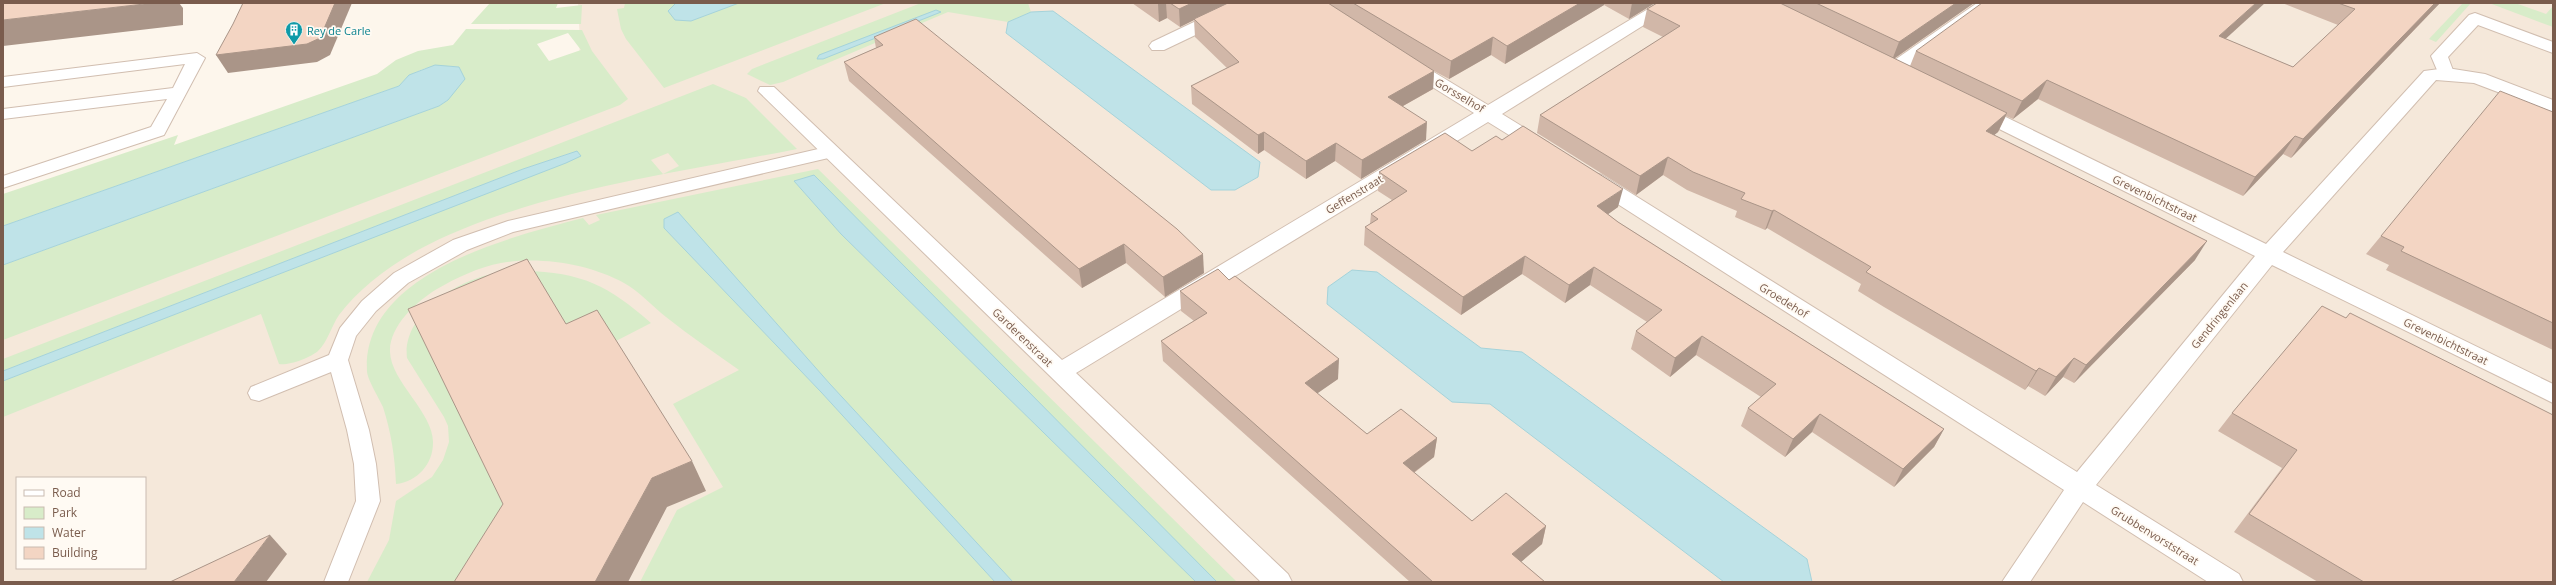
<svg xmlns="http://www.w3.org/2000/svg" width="2556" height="585" font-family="'Open Sans',sans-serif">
	<rect width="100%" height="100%" fill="#fdf6ec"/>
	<!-- residential -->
	<path fill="#f5e8da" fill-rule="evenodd" d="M 578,3 L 2553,3 L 2553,582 L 3,582 L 3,268 L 576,95 L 580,43 ZM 17,478 L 145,478 L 145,568 L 17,568 Z"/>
	<!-- green -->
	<g fill="#d8ecc9" fill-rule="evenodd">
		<polygon points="490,3 558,3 556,8 582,5 581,24 471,24"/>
		<polygon points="625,3 676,3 670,11 691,21 739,3 886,3 664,88 626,39 621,29 617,9 624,8"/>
		<polygon points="921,3 1028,3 1031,12 1008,22 948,12 783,82 770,85 747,74 752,69"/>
		<polygon points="2463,3 2471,3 2436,42 2429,39"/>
		<polygon points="2489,3 2515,3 2546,14 2553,6 2553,27"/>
		<path d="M 466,29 L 582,30 L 592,51 L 628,99 L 620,105 L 3,340 L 3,265 L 439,106 L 448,100 L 459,67 C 434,65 417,66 399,86 L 3,226 L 3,194 L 178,135 L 174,145 L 377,74 L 396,60 L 418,51 L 453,45 ZM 568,33 L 581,50 L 549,61 L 537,44 Z"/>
		<path d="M 713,84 L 746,98 L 797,149 C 677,173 526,192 418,250 C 390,266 359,288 339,315 C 332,325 327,343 318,351 C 310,358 288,366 279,364 L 261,314 L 3,417 L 3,381 L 357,244 L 576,151 L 523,169 L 3,371 L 3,359 ZM 668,153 L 679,166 L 663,174 L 651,160 Z"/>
		<path d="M 818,169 L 1237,582 L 1217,582 L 794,181 L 841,234 L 1196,582 L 1013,582 L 830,384 L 678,213 L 664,228 L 821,392 L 995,582 L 640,582 L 677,510 L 723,487 L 673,404 L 739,370 C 715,353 690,336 666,317 C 652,306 640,292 624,283 C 590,264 540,256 501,263 C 479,267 456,278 437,289 C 417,301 389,326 390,352 C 391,382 434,413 433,443 C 433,464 417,482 396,484 C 395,457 391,432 383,407 C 379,398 367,379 367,371 C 362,273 510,237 583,218 L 589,225 L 600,220 L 596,215 Z"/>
		<path d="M 524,271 C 582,272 609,286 651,323 L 614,342 L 493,582 L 367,582 L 389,540 L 396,501 L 432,477 L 443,460 L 449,442 L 448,426 L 444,417 L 407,358 C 402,317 451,284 488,275 C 499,273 512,272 524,271 Z"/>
	</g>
	<!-- water -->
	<g fill="#bfe3e8" stroke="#a5d3da">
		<polygon points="676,3 739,3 691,21 675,20 668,11"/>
		<polygon points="936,10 941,12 823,59 817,59 819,55"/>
		<polygon points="1053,11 1260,162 1258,177 1235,190 1211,190 1006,33 1008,22 1031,12"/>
		<polygon points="435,65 459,67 465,79 448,100 439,106 3,265 3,226 399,86 409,75"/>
		<polygon points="577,151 581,156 566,163 3,381 3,371 523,169"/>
		<polygon points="814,175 1217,582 1196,582 841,234 794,181"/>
		<polygon points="678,212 830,384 1013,582 995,582 821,392 664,228 664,219"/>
		<polygon points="1352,270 1377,272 1481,348 1522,352 1807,559 1812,582 1724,582 1490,404 1452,402 1327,304 1328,287"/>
	</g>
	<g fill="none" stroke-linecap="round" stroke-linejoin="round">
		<!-- service casing -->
		<g stroke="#d1beb0" stroke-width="2">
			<g id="service">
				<polygon points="2475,13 2553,42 2553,53 2478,25 2448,57 2454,73 2452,77 2440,77 2431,56 2469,15"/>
				<polygon points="197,53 205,58 164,135 3,188 3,176 151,127 167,99 3,119 3,109 173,88 185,64 3,87 3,77"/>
				<polygon points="831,146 837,148 840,152 837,156 513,232 467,250 408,283 376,311 356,336 348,360 369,430 376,464 380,501 348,582 324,582 356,501 354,464 347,430 331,372 259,401 251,399 248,393 251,387 329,355 340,328 362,301 394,273 453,240 508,221"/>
			</g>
		</g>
		<!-- minor casing -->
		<g stroke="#d1beb0" stroke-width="2">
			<g id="minor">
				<polygon points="1234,3 1257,3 1254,7 1164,50 1152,50 1149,46 1152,42"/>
				<polygon points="1658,3 1679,3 1502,114 1549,143 1552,147 1549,151 1542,153 1535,151 1488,122 1076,373 1288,574 1292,582 1261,582 758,91 760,87 774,87 1062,360 1474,113 1402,68 1399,64 1402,60 1414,60 1488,105"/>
				<polygon points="1977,3 1997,3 1900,74 1886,74 1884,70 1886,66"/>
				<polygon points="2447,68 2485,74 2553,100 2553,113 2474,83 2436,80 2283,252 2553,384 2553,403 2272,265 2096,485 2239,574 2243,582 2208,582 2083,502 2030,582 2002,582 2064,490 1588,185 1585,180 1588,175 1595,173 1602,175 2077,472 2255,256 1969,114 1966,110 1969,106 1983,106 2266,244 2424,71"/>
			</g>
		</g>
		<!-- service -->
		<use href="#service" fill="#fff" fill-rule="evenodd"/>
		<!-- minor -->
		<use href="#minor" fill="#fff" fill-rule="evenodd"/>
	</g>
	<!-- wall -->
	<g fill="#d1b7a8">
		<polygon points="1132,3 1655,3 1629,19 1604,5 1505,64 1491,55 1449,79 1434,71 1433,89 1403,106 1426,140 1361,179 1335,161 1306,179 1264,150 1258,154 1192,104 1191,86 1227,68 1195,37 1194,20 1180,27 1167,18 1159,22"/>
		<polygon points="1657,3 1974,3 1894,59 1910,66 1916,51 2226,39 2293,67 2338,25 2282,3 2440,3 2291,158 2283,154 2243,196 2038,99 2013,119 2006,116 1998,132 1994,135 2195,260 2074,383 2063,377 2045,396 2028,386 2025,390 1884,307 1858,291 1861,284 1767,228 1765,230 1735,217 1737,211 1687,190 1663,175 1636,195 1537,133 1540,115 1663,37 1643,27 1647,9"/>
		<polygon points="874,37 1204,273 1165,297 1126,263 1082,288 849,81 844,62 876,48"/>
		<polygon points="2553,112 2553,350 2386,270 2389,265 2366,254 2381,236"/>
		<polygon points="1472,151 1618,207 1608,214 1618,222 1944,429 1934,447 1894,487 1812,432 1785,457 1741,426 1748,408 1761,397 1696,355 1670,377 1631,349 1636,331 1647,322 1590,285 1565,303 1522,274 1461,315 1364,245 1365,227 1370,224 1371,214 1392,200 1378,191 1379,172"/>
		<polygon points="1229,280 1338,379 1317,393 1367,434 1437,438 1434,457 1414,473 1472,521 1546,526 1542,544 1521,562 1545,582 1410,582 1163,361 1161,341 1194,321 1181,311 1180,291"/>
		<polygon points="2346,318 2553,582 2318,582 2234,532 2282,468 2218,431 2232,413"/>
	</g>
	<!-- shaded-wall -->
	<g fill="#aa9588">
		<polygon points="153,3 179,3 183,8 183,25 3,46 3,20"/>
		<polygon points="335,3 352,3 330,55 317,62 228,73 216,55"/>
		<polygon points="1160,3 1166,3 1167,18 1159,22 1158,4"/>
		<polygon points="1192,3 1231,3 1194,19 1194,20 1180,27 1179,9"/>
		<polygon points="1580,3 1604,3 1604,5 1505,64 1507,46"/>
		<polygon points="1632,3 1655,3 1629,19"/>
		<polygon points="1956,3 1974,3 1892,60 1899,42"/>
		<polygon points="2256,3 2265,3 2209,54 2219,36"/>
		<polygon points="2435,3 2440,3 2291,158 2303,139"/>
		<polygon points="1493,37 1491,55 1449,79 1451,61"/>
		<polygon points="1434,71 1433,89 1387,115 1388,97"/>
		<polygon points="2047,80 2038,99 2013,119 2022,101"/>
		<polygon points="2007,113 1998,132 1977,149 1986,131"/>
		<polygon points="1427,122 1426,140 1361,179 1362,160"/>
		<polygon points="1264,132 1264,150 1258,154 1258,135"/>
		<polygon points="2295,136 2283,154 2243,196 2255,177"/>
		<polygon points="1336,143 1335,161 1306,179 1306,161"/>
		<polygon points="1668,157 1663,175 1636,195 1640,176"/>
		<polygon points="1623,189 1618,207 1593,225 1597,206"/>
		<polygon points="1774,210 1767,228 1765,230 1772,211"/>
		<polygon points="2207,241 2195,260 2074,383 2086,365"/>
		<polygon points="1124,244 1126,263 1082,288 1079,269"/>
		<polygon points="1203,254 1204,273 1165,297 1163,277"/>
		<polygon points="1525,256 1522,274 1461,315 1463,297"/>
		<polygon points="1594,267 1590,285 1565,303 1569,285"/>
		<polygon points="1702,336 1696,355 1670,377 1675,358"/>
		<polygon points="2074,358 2063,377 2045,396 2056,377"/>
		<polygon points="1339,359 1338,379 1305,402 1305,383"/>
		<polygon points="2039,368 2028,386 2025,390 2036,371"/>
		<polygon points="1820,414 1812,432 1785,457 1793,439"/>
		<polygon points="1944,429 1934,447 1894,487 1903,469"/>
		<polygon points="1437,438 1434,457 1401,482 1403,463"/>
		<polygon points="692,461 706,491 667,507 628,582 595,582 652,478"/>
		<polygon points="1546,526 1542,544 1508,573 1512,554"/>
		<polygon points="270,535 287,554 266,582 234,582"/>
	</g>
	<!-- building -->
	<g fill="#f3d5c3" stroke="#aa9588">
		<polygon points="3,3 153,3 3,20"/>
		<polygon points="243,3 335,3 320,38 307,44 216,55 233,24"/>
		<polygon points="1170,3 1192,3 1179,9"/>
		<polygon points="1228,3 1328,3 1434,71 1388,97 1427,122 1362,160 1336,143 1306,161 1264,132 1258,135 1191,86 1239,62 1194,19"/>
		<polygon points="1353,3 1580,3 1507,46 1493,37 1451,61"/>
		<polygon points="1657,3 1780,3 2007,113 1986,131 2207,241 2086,365 2074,358 2056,377 2039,368 2036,371 1866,272 1871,267 1774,210 1772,211 1741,199 1745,193 1693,172 1668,157 1640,176 1540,115 1680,26 1647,9"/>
		<polygon points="1816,3 1956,3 1899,42"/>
		<polygon points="1982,3 2256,3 2219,36 2293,67 2355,9 2338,3 2435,3 2303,139 2295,136 2255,177 2047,80 2022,101 1916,51"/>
		<polygon points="916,19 1177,229 1203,254 1163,277 1124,244 1079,269 844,62 883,45 874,37"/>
		<polygon points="2500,91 2553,112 2553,323 2401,251 2404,247 2381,236"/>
		<polygon points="1523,126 1623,189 1597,206 1618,222 1944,429 1903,469 1820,414 1793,439 1748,408 1776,384 1702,336 1675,358 1636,331 1662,310 1594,267 1569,285 1525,256 1463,297 1365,227 1378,219 1371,214 1407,191 1379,172 1445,133 1472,151 1496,136 1502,140"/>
		<polygon points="527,259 566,324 597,310 692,461 652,478 595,582 454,582 503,504 408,309"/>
		<polygon points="1218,269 1229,280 1235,276 1260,296 1339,359 1305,383 1367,434 1401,409 1437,438 1403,463 1472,521 1506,493 1546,526 1512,554 1545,582 1433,582 1161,341 1207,313 1180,291"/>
		<polygon points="2322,306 2346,318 2350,313 2553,415 2553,582 2364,582 2249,514 2297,450 2232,413"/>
		<polygon points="270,535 234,582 170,582"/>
	</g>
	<!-- icons -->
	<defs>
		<g id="building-pin" transform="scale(0.9)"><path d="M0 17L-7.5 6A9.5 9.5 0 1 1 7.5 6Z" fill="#0f9aa8" stroke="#fffaf3"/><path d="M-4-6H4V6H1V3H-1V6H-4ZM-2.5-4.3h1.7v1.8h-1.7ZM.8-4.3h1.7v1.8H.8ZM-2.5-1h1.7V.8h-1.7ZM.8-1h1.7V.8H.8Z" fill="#fff"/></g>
	</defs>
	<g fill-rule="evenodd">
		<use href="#building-pin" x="294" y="30"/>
	</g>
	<g text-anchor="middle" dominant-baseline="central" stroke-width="3.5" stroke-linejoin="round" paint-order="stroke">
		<!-- culture labels -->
		<g font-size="11" fill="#0d838f" stroke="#fffaf3" text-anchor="start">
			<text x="307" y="30">Rey de Carle</text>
		</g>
		<!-- street labels -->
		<g font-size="11" fill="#7a5c4d" stroke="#fffaf3">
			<text transform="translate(1460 95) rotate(31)">Gorsselhof</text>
			<text transform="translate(1354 194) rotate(-31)">Geffenstraat</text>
			<text transform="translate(2155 198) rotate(26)">Grevenbichtstraat</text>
			<text transform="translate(1784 300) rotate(32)">Groedehof</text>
			<text transform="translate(2219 315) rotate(-51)">Gendringenlaan</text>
			<text transform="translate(1023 337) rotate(44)">Garderenstraat</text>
			<text transform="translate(2446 341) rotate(26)">Grevenbichtstraat</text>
			<text transform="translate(2155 535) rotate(32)">Grubbenvorststraat</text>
		</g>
	</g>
	<!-- border -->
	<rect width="2556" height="585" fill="none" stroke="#7a5c4d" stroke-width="8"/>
	<!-- legend -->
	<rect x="16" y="477" width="130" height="92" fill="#fffaf3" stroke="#cabbb1"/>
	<rect x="24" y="490" width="20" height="6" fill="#ffffff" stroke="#cabbb1"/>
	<text x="52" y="497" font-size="12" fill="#7a5c4d">Road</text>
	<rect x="24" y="507" width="20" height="12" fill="#d8ecc9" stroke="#cabbb1"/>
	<text x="52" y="517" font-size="12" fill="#7a5c4d">Park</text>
	<rect x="24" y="527" width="20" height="12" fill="#bfe3e8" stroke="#cabbb1"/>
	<text x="52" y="537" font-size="12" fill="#7a5c4d">Water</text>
	<rect x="24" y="547" width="20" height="12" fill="#f3d5c3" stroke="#cabbb1"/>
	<text x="52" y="557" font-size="12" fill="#7a5c4d">Building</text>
</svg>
